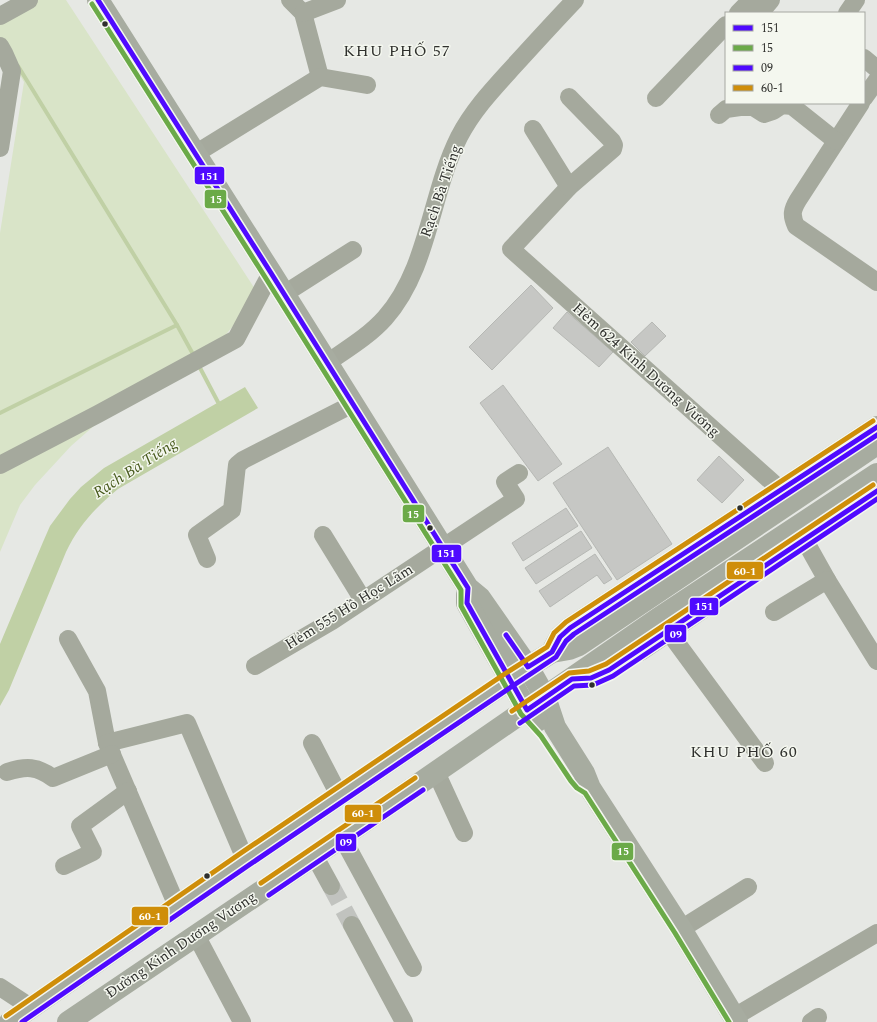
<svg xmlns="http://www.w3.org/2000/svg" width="877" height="1022" font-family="Spectral,serif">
	<rect width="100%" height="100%" fill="#e6e8e4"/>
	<!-- green -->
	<polygon fill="#d9e4c8" points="37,0 66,0 259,295 223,338 112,410 71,446 35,485 20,505 0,552 0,233 24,82 0,42 0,23"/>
	<!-- water -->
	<path fill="#c0d0a5" d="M 245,387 L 258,408 L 118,489 C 95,508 79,525 66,552 L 9,690 L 0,706 L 0,644 L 43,542 L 50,526 L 70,499 L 81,487 L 104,468 Z"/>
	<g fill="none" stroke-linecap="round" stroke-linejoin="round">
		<!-- stream -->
		<g stroke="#c0d0a5" stroke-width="4">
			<polyline points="18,66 177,325 194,356"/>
			<polyline points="198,364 220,406"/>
			<polyline points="0,413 177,325"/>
		</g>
	</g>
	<!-- building -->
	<g fill="#c6c7c4" stroke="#b6b8b4">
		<polygon points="531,285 553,308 492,370 469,347"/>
		<polygon points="567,312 613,352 599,367 553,328"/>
		<polygon points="652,322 666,336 645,356 631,342"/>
		<polygon points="503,385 562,464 538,481 480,403"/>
		<polygon points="608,447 672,544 617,580 553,483"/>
		<polygon points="719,456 744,480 722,503 697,480"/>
		<polygon points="566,508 578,526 523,561 512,543"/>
		<polygon points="581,531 592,548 536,584 525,568"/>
		<polygon points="595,554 612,579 604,584 597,575 550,607 539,591"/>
	</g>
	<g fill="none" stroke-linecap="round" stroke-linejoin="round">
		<!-- minor-tunnel -->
		<polyline stroke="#c1c3bf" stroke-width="18" stroke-dasharray="18 9" stroke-linecap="butt" points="331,886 352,925"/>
		<!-- minor -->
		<g stroke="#a5a99d" stroke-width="18">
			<polyline points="290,0 303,13 320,77"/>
			<polyline points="303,13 337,0"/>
			<polyline points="738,13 748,3 766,6 771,0"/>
			<polyline points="847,13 856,0"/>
			<polyline points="0,16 29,0"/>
			<polyline points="0,46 4,53 12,71 0,148"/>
			<polyline points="864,58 877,69"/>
			<polyline points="569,97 612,141 614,145 613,149 569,187 511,249 781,490"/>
			<polyline points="656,98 726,25"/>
			<polyline points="864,98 877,80"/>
			<path d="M 861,103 L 798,200 C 792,210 791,215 796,226 L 877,282"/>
			<polyline points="719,115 726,109 740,107 753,107 764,114 773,111 782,105 792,106 836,141"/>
			<polyline points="533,129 569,187"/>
			<polyline points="195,154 320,77 367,85"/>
			<polyline points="284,294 353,250"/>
			<path d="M 327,363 C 347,349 369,336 385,318 C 429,268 430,195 459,137 C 473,110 493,89 513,67 C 533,45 554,22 575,0"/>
			<polyline points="0,465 98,414 236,339 271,273"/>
			<polyline points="323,535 363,600"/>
			<polyline points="804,539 827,580 877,661"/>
			<polyline points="207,559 197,535 232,510 237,465 243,460 353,404"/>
			<polyline points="774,612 827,580"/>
			<polyline points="668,631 765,763"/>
			<polyline points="68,639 97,691 107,743 177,906"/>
			<polyline points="255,666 332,621 516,499 505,482 519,473"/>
			<polyline points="107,743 187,723 245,859"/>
			<polyline points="312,743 339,795"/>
			<path d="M 7,772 C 26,766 37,766 53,778 L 112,754"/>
			<polyline points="436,772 464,833"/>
			<polyline points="342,837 413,968"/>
			<polyline points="314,855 331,886"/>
			<polyline points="64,866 93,852 80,826 128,791"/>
			<polyline points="352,925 404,1022"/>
			<polyline points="681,929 748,887"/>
			<polyline points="196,935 242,1022"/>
			<polyline points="0,987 32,1008"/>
			<polyline points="734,1017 877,933"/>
			<polyline points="811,1022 818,1017"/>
		</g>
		<!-- major -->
		<g stroke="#a7aca0" stroke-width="22">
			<polyline points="98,0 271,273 468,588 480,598 528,667 545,697 555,727 584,773 590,788 681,929 737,1022"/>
			<polyline points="467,595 467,603 527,710 537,721"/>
			<polyline points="640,650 702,608"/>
			<polyline points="552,652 560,637 570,628 877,427"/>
			<polyline points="10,1022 245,859 528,667 552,652 569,649 579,645 877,444"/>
			<polyline points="68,1022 342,837 659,618 877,474"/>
		</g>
		<!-- bus-1 casing -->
		<g stroke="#f4f7ef" stroke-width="8">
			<g id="bus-1">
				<polyline points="98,0 271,273 468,588 467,603 527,710 572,679 591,678 609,670 877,491"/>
				<polyline points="506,635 528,667 552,652 560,637 570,628 877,427"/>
			</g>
		</g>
		<!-- bus-2 casing -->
		<g stroke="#f4f7ef" stroke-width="8">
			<polyline id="bus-2" points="92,4 265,277 461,590 461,606 521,714 541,736 571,781 577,788 585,793 675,933 729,1022"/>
		</g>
		<!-- bus-3 casing -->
		<g stroke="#f4f7ef" stroke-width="8">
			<g id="bus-3">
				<polyline points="520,723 574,686 593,685 613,676 877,499"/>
				<polyline points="269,895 423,790"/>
				<polyline points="22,1022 249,865 514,685 556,657 566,641 574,634 877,435"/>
			</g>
		</g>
		<!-- bus-4 casing -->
		<g stroke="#f4f7ef" stroke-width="8">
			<g id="bus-4">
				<polyline points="512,711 569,673 589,671 606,664 873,485"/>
				<polyline points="261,883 415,778"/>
				<polyline points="6,1016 241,853 506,673 547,647 554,633 566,622 873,421"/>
			</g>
		</g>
		<!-- bus-1 -->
		<use href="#bus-1" stroke="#4f0aff" stroke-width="5"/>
		<!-- bus-2 -->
		<use href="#bus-2" stroke="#6baa48" stroke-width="5"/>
		<!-- bus-3 -->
		<use href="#bus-3" stroke="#4f0aff" stroke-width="5"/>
		<!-- bus-4 -->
		<use href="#bus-4" stroke="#cf8e09" stroke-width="5"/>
	</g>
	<!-- markers -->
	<g fill="#2f302d" stroke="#f4f7ef" stroke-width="1.5">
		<circle cx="105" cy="24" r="3.5"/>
		<circle cx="740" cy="508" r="3.5"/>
		<circle cx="430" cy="528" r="3.5"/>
		<circle cx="592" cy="685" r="3.5"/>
		<circle cx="207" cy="876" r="3.5"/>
	</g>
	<g text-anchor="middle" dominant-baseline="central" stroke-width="3" stroke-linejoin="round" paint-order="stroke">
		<!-- street labels -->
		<g font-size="15" fill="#2f302d" stroke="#f4f7ef">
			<text transform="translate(441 191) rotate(-71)">Rạch Bà Tiếng</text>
			<text transform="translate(646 370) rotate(42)">Hẻm 624 Kinh Dương Vương</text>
			<text transform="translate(349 607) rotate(-32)">Hẻm 555 Hồ Học Lãm</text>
			<text transform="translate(181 945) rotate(-34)">Đường Kinh Dương Vương</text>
		</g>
		<!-- neighbourhood labels -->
		<g font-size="16" letter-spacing="1" fill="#2f302d" stroke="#f4f7ef">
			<text x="397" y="51">KHU PHỐ 57</text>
			<text x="744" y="752">KHU PHỐ 60</text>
		</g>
		<!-- water labels -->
		<g font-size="16" font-style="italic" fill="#475a1c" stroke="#f4f7ef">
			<text transform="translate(135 468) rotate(-33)">Rạch Bà Tiếng</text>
		</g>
	</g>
	<g stroke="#f4f7ef" stroke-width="1.5">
		<rect x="194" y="166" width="31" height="19" rx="4" fill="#4f0aff"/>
		<rect x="204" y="189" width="23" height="20" rx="4" fill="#6baa48"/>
		<rect x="402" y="504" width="23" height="19" rx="4" fill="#6baa48"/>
		<rect x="431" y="544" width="31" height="19" rx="4" fill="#4f0aff"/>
		<rect x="726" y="561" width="38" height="19" rx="4" fill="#cf8e09"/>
		<rect x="689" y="597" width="30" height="19" rx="4" fill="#4f0aff"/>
		<rect x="664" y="624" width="23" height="19" rx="4" fill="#4f0aff"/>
		<rect x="344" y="804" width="38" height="19" rx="4" fill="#cf8e09"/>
		<rect x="335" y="833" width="22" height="19" rx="4" fill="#4f0aff"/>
		<rect x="611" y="842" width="23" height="19" rx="4" fill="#6baa48"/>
		<rect x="131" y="906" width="38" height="20" rx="4" fill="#cf8e09"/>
	</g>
	<g font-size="11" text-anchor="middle" font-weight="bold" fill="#fff">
		<text x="209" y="180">151</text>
		<text x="216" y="203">15</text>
		<text x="413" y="518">15</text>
		<text x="446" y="557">151</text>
		<text x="745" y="575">60-1</text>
		<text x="704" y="610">151</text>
		<text x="676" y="638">09</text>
		<text x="363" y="817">60-1</text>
		<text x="346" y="846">09</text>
		<text x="623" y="855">15</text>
		<text x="150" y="920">60-1</text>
	</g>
	<!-- legend -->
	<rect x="725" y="12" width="140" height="92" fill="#f4f7ef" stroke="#a5a7a1"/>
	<rect x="733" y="25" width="20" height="6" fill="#4f0aff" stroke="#a5a7a1"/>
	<text x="761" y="32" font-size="12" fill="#2f302d">151</text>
	<rect x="733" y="45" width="20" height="6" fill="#6baa48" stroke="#a5a7a1"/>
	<text x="761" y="52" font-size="12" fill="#2f302d">15</text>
	<rect x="733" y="65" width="20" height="6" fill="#4f0aff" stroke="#a5a7a1"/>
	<text x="761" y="72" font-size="12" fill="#2f302d">09</text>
	<rect x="733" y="85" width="20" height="6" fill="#cf8e09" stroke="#a5a7a1"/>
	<text x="761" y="92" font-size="12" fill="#2f302d">60-1</text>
</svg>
